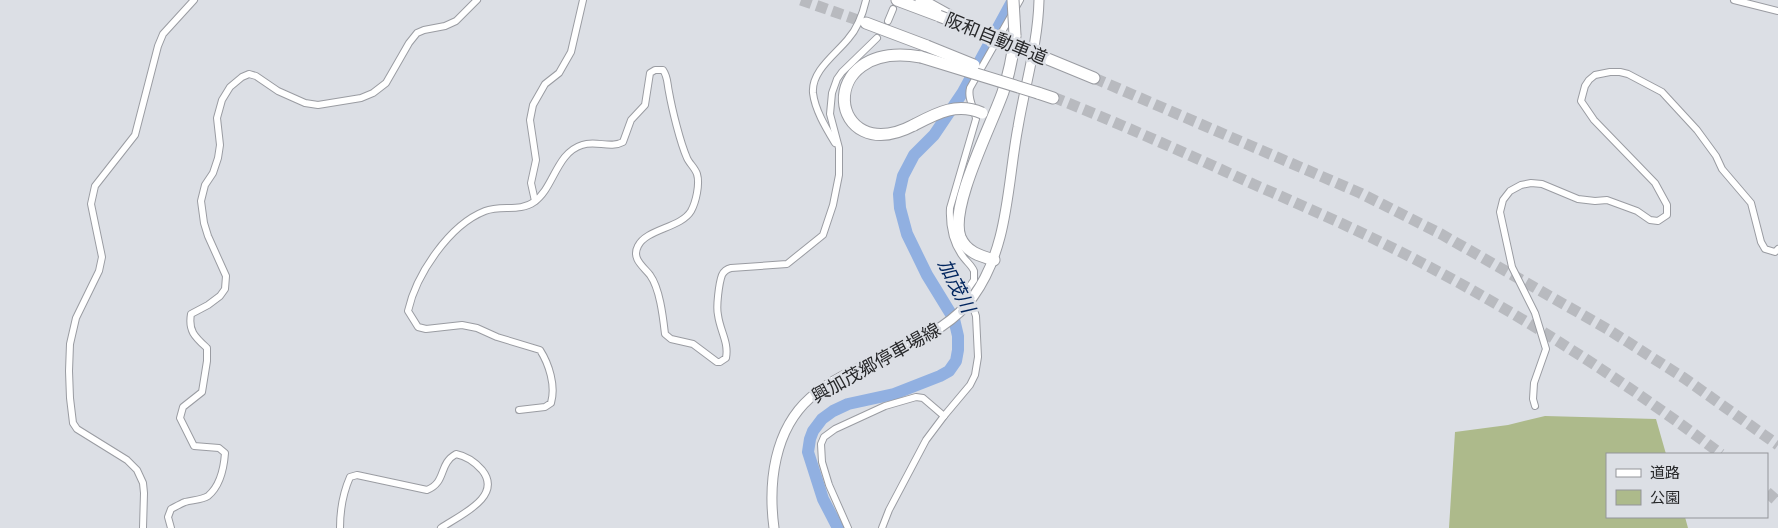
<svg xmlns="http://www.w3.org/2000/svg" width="1778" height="528" font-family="'Nunito Sans','Noto Sans JP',sans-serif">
	<rect width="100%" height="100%" fill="#dcdfe5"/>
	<!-- green -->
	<polygon fill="#adba8b" points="1545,416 1656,419 1666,454 1607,454 1607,517 1685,517 1688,528 1449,528 1455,432 1508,425"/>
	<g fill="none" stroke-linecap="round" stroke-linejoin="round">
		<!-- river -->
		<polyline stroke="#91b0e1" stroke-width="12" points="838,528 823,499 808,452 810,439 813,431 822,419 833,411 848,404 894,394 940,376 949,371 956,361 958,350 958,336 954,319 927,275 907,234 900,208 899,194 903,176 914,155 934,135 963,92 1013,0"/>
		<!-- motorway-tunnel -->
		<g stroke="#b8babf" stroke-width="11" stroke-dasharray="11 5.5" stroke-linecap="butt">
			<polyline points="801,0 866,23"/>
			<polyline points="1094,78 1360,193 1441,234 1609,330 1684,378 1778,445"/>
			<path d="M 1053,97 C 1121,124 1187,154 1253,184 C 1310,209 1367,234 1422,263 C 1527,318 1627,383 1721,454"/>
			<polyline points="1767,492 1778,502"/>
		</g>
		<!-- minor casing -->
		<g stroke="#9a9ca2" stroke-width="8">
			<g id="minor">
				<polyline points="1734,0 1778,11"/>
				<polyline points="888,21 893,9"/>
				<path d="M 835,143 C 826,128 815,110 813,93 C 811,71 836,54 848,39 C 857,29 863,13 866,0"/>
				<polyline points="535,201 531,183 536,160 530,120 533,105 545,84 559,73 571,52 583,0"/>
				<polyline points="1535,406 1533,399 1534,383 1546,349 1535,313 1512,267 1500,212 1503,200 1510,191 1521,185 1531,183 1542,184 1578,199 1595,201 1607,200 1637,211 1650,220 1658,221 1667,215 1667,205 1655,183 1594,120 1581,101 1585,86 1589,80 1595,75 1610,72 1620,72 1628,74 1662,92 1697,130 1716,156 1722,169 1751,203 1761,242 1765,249 1775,252 1778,249"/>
				<path d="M 519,410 L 545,407 L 551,403 C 556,386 549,364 540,350 L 497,337 L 477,328 L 462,325 L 426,329 L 418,327 L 408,311 C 416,275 449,225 485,211 C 501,205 520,212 534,202 C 554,188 556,153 582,145 C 596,140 610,149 623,142 L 631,120 L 645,105 L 650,73 L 655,70 L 663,70 C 668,77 667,83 669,92 C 672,109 680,142 687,158 C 689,163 695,168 697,174 C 700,184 696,202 691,211 C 681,228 646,229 638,246 C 631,259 644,267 650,275 C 660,289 663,317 665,334 L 671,339 L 693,344 L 717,362 L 720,362 L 726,358 C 729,342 720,331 718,315 C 716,307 719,283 722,275 C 724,271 727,269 731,268 L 787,264 L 823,235 L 833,205 L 839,175 L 839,148 L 830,114 L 832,93 L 837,79 L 842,72 L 877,38"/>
				<polyline points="143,528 144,493 143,483 137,470 127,460 77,429 73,423 70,398 69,371 70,344 76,318 99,271 102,257 91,204 95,186 135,135 158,46 163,34 194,0"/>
				<path d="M 171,528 L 168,517 L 171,509 C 175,507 180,504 185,502 C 192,500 202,500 208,496 C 220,486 224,467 225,453 L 219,448 L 194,446 L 180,418 L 183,407 L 202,392 L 207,361 L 207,348 C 195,337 188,331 191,314 L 208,305 L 220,296 L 225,289 L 226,276 L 208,236 L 204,223 L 201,201 L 205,185 L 213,173 L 218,158 L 220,145 L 217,118 L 222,100 L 230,87 L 242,77 L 249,74 L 256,76 L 278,91 L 305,103 L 318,105 L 361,98 L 373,93 L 386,83 L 409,43 L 417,33 L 424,30 L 445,26 L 456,21 L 477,0"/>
				<path d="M 340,528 C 340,511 343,493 350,477 L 357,475 L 427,490 C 447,482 438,464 456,454 C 466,456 475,462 482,470 C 504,497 458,516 441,528"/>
				<polyline points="848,528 829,485 822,462 821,444 824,437 835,429 885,406 916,397 923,398 944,416"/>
				<path d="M 882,528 L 889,510 L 926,440 L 944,416 L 970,385 L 975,375 L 978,357 L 976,316 L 967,290 L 974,280 L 974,271 C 972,266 968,263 964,258 C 952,243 949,227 950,208 L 976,119 C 975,108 967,100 970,88 L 1020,0"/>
			</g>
		</g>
		<!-- secondary casing -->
		<g stroke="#9a9ca2" stroke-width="11">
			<path id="secondary" d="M 774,528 C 768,483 774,430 810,398 C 834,376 873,362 903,348 C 929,335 956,321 973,297 C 1009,247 1007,185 1018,127 C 1025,85 1038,43 1039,0"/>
		</g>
		<!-- motorway casing -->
		<g stroke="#9a9ca2" stroke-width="13">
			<g id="motorway">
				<polyline points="897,0 937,15"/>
				<polyline points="921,0 957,20"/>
				<polyline points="866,23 927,46"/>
				<polyline points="1043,57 1094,78"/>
				<polyline points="1038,93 1053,98"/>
				<path d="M 914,125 C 828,170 812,38 921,57"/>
				<path d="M 994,260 C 980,256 966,252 960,237 C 949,207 992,124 1003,92 C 1009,74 1013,55 1015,36"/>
			</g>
		</g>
		<!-- minor -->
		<use href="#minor" stroke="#fff" stroke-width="6"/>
		<!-- secondary -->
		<use href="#secondary" stroke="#fff" stroke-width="9"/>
		<!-- motorway -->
		<use href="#motorway" stroke="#fff" stroke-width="11"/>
		<!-- motorway-bridge casing -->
		<g stroke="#9a9ca2" stroke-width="13" stroke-linecap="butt">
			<g id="motorway-bridge">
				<polyline points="1013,0 1015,35"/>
				<polyline points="939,16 1043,57"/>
				<polyline points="927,46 974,65"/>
				<polyline points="921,57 1038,93"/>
				<path d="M 914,125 C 937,113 957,102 982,113"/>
			</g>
		</g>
		<!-- motorway-bridge -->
		<use href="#motorway-bridge" stroke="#fff" stroke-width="11"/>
	</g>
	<g text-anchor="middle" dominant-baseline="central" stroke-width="5" stroke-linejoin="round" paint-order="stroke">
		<!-- street labels -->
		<g font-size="18" fill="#262729" stroke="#dcdfe5">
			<text transform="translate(996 39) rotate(22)">阪和自動車道</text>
			<text transform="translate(876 363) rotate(-29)">興加茂郷停車場線</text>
		</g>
		<!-- water labels -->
		<g font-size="19" font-style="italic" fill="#00255e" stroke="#dcdfe5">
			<text transform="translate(956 286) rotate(63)">加茂川</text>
		</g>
	</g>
	<!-- legend -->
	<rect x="1606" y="453" width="162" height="65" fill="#dcdfe5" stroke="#93959a"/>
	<rect x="1616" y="469" width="25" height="8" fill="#ffffff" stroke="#93959a"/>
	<text x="1650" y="478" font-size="15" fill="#262729">道路</text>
	<rect x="1616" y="490" width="25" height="15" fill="#adba8b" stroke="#93959a"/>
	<text x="1650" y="503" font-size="15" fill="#262729">公園</text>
</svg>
